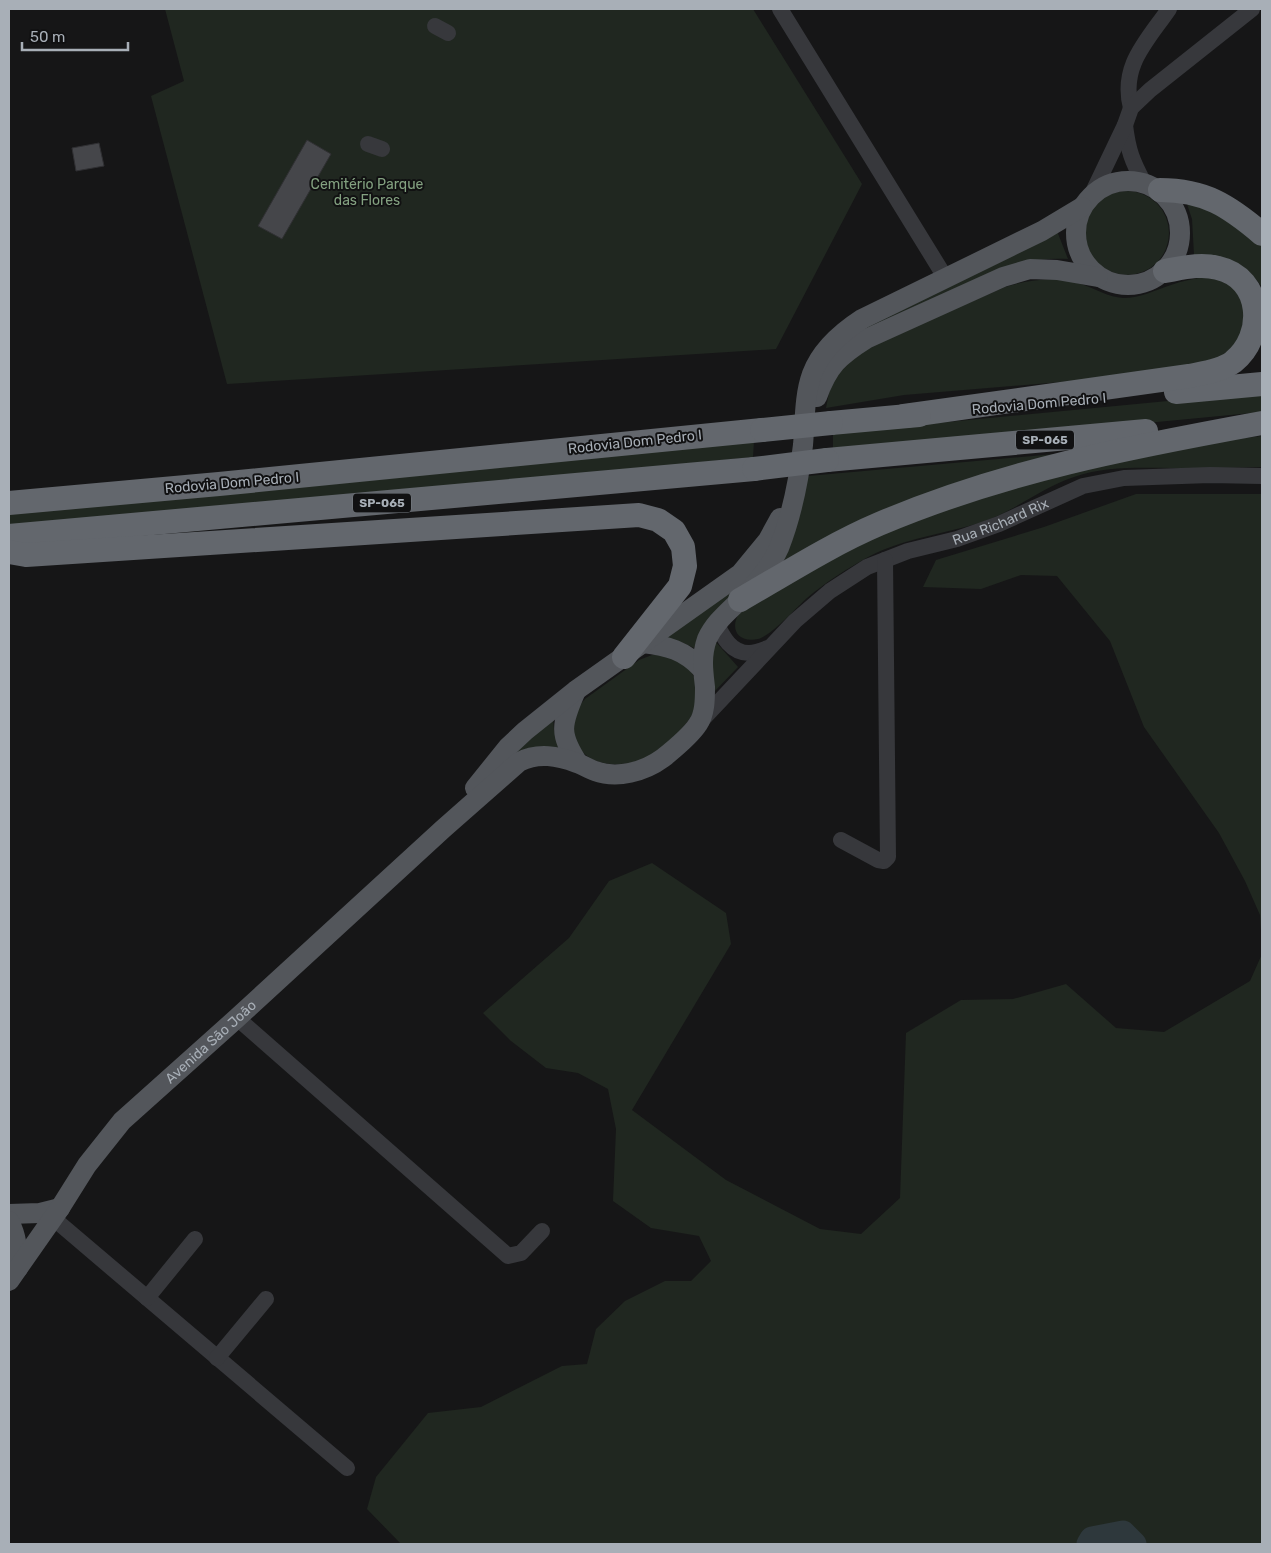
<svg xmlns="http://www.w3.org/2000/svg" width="1271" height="1553" font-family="Rubik,sans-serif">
	<rect width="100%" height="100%" fill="#161617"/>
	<!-- green -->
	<g fill="#202720">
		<polygon points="165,9 753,9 862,184 776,349 227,384 151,96 184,81"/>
		<circle cx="1127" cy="233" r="42"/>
		<path d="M 1199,203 L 1262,242 L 1262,287 C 1242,259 1228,256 1194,255 L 1192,219 L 1187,204 Z"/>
		<path d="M 1057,231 L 1068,259 C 1046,258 1025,261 1004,267 L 858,336 L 850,334 Z"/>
		<path d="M 1205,277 C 1235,283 1234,285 1248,312 L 1239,343 L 1214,361 L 1110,378 L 904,395 L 826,408 L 830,388 L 843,365 L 869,346 L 1005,287 C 1031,279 1057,276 1084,285 C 1098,290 1108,297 1123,298 C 1141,298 1155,290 1171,285 C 1182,281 1193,279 1205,277 Z"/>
		<polygon points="1262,392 1262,412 1094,428 833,448 833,433"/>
		<path d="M 1262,436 L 1262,467 C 1232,468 1202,468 1171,468 C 1138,468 1106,466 1074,477 C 1041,488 1015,511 982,522 C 945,534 905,538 870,556 C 848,568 826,582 807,598 C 796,608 771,636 758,639 C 739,643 729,630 739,613 L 834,555 L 960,498 L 1189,444 Z"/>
		<polygon points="754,441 753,457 207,512 9,530 9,510"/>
		<polygon points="1066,453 779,567 808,476"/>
		<polygon points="1136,494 1262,494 1262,947 1260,915 1245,881 1219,833 1144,727 1110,641 1057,576 1021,575 981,589 923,587 936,560 1044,527"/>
		<path d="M 745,579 L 699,636 L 694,648 C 682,642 674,639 660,640 Z"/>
		<polygon points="714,640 738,667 713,693 711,659"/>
		<path d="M 652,655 C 669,655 688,661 695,679 C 705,708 685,727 666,744 C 662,748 657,754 652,757 C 648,759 642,760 638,761 C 613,768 583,765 574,737 C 571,724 576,708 585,699 L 639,660 Z"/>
		<polygon points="553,717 554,730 561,750 507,756"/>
		<polygon points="652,863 726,913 731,944 632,1110 726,1180 820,1229 861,1234 900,1198 906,1033 961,1000 1013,999 1066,984 1116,1028 1164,1032 1250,981 1262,954 1262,1544 401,1544 367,1509 376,1477 428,1413 481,1407 562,1366 587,1364 596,1329 625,1301 665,1281 691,1281 711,1261 699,1236 651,1228 613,1201 616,1129 608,1089 578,1073 546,1068 511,1041 483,1013 569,938 609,881"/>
	</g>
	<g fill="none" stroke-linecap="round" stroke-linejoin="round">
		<!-- river -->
		<polyline stroke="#2e383c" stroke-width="25" points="1089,1544 1092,1539 1123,1533 1134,1544"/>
	</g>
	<!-- building -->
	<g fill="#45464a" stroke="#303033">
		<polygon points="307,140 331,154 282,239 258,226"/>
		<polygon points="99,143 104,166 76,171 72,148"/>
	</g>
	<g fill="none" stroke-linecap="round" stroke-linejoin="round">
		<!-- minor -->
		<g stroke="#37383c" stroke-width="16">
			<polyline points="780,9 945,277"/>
			<polyline points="435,26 448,33"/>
			<path d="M 1131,108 C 1120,66 1147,41 1169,9"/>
			<path d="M 1125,125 C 1128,150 1132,161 1144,183"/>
			<polyline points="368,144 382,149"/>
			<polyline points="1093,192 1125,125 1131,108 1150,90 1252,9"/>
			<path d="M 716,623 C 723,637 731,653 749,653 C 755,653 763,650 768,648"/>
			<path id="s1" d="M 700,722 L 795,621 L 830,591 L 867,567 L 908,551 L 957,539 L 999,524 L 1083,486 L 1124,478 L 1210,475 L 1262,476"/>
			<polyline points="841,840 878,860 884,861 888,857 885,560"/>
			<polyline points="237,1018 508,1256 521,1253 542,1231"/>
			<polyline points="53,1218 347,1468"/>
			<polyline points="147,1298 195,1239"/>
			<polyline points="217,1358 266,1299"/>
		</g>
		<!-- major -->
		<g stroke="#53565b" stroke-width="20">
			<circle cx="1128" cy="233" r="52"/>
			<path d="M 817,397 C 828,366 839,356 866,339 L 1003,277 L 1030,269 L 1057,270 L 1098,277"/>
			<path d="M 643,643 C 668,646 684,650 702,669"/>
			<path d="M 575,693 C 561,725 559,734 578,763"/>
			<polyline points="475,788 508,747 525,731 575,691 740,574 768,540 780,518"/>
			<polyline points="9,1214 40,1213 60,1208"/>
			<path d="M 9,1221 C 17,1236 18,1251 18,1268"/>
			<path id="s2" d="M 9,1281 L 60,1208 L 87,1165 L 122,1121 L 237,1018 L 443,829 L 519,762 C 538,752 558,756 577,763 C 583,765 589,769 595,771 C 617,779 644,772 663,758 C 673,750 691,735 698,724 C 705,714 705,699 705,687 C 703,670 701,656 707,639 C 715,622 728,612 741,599 C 757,583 770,568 779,548 C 792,515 799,479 803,445 C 805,422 804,396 812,374 C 821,350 842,332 862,319 L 1042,231 L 1082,207"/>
		</g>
		<!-- highway -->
		<g stroke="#63676d" stroke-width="24">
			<path d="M 1160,190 C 1205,190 1229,206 1262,234"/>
			<polyline points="1176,392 1262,384"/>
			<path d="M 904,416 L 1189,376 C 1203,373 1221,371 1233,362 C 1266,336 1263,278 1218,268 C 1201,263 1182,268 1165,271"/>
			<polyline points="831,423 919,415"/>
			<polyline points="827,460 1146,431"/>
			<polyline points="9,503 219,484 762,430"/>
			<polyline points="9,536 754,469"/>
			<polyline points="9,552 26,555 639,515 658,520 674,531 683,547 685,566 680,586 624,657"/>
			<path d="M 740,600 C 785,574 832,544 879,524 C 1004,471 1130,447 1262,423"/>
		</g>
		<!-- highway-bridge -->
		<g stroke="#63676d" stroke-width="24">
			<polyline points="762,430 831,423"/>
			<polyline points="754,469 827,460"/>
		</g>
	</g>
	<g text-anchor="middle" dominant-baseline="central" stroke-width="4" stroke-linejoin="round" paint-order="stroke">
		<!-- shield labels -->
		<g fill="#111112" stroke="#7b8086" stroke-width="1">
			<rect x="1016" y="430.5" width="58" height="19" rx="4"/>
			<rect x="353" y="493.5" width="58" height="19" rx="4"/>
		</g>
		<g font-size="12" font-weight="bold" fill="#a8afb7">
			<text x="1045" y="440">SP-065</text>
			<text x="382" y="503">SP-065</text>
		</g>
		<!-- park labels -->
		<g font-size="14" fill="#83a180" stroke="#111112">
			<text x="367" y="184">Cemitério Parque<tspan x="367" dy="16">das Flores</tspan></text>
		</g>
		<!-- street labels -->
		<g font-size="14" fill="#a8afb7" stroke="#111112">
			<text transform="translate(1039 404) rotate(-5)">Rodovia Dom Pedro I</text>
			<text transform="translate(635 442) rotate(-6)">Rodovia Dom Pedro I</text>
			<text transform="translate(232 483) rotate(-5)">Rodovia Dom Pedro I</text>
			<text stroke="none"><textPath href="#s1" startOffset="370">Rua Richard Rix</textPath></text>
			<text stroke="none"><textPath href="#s2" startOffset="315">Avenida São João</textPath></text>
		</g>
	</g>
	<!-- border -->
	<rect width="1271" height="1553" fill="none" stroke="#a8afb7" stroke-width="20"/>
	<!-- scale -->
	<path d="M22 42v8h106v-8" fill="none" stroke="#a8afb7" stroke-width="2.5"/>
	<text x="30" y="42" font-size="15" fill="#a8afb7" stroke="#111112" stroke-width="4" paint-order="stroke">50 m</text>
</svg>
